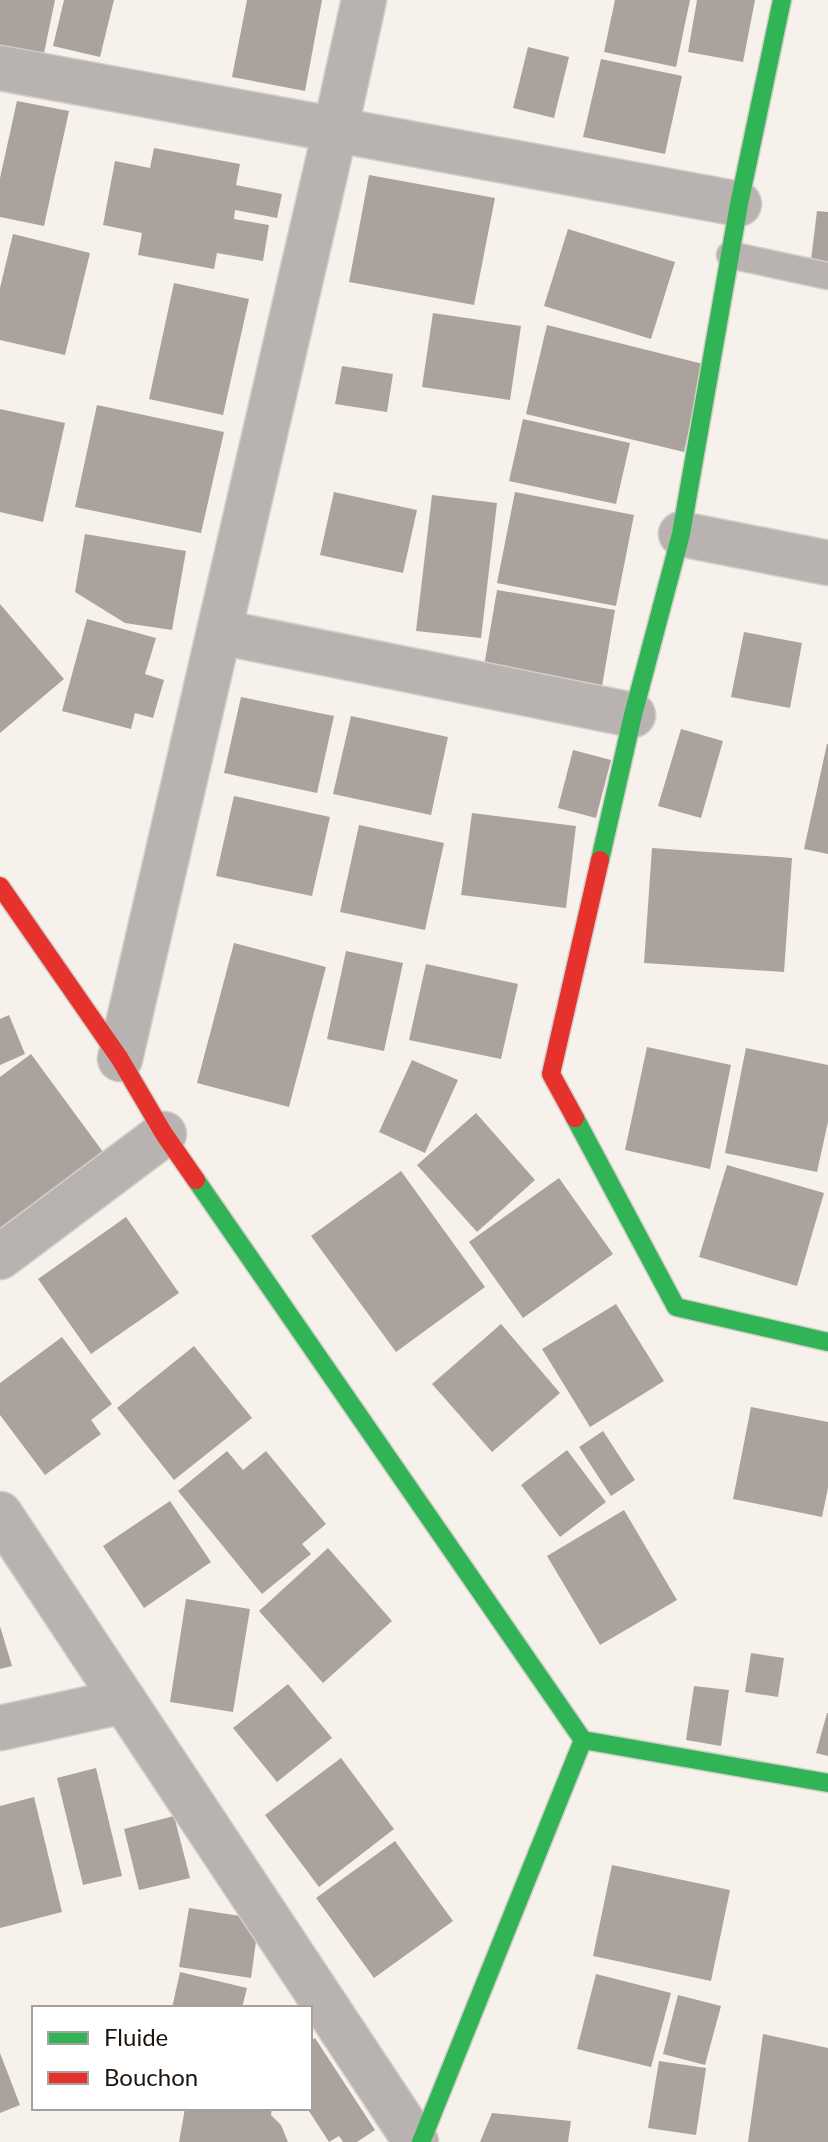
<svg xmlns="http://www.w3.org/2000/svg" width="828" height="2142" font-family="Lato,sans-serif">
	<rect width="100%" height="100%" fill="#f7f1ec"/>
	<!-- building -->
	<g fill="#aaa39d">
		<polygon points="0,0 55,0 44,53 0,45"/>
		<polygon points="64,0 114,0 100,57 53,46"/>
		<polygon points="247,0 322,0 305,91 232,77"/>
		<polygon points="615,0 690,0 676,67 604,52"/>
		<polygon points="697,0 755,0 743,62 688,52"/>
		<polygon points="528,47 569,57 554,118 513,108"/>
		<polygon points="601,59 682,76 665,154 583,137"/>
		<polygon points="17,101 69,111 44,226 0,217 0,178"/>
		<polygon points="154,148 240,164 236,185 282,194 277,218 235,210 234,219 269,225 263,261 217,253 214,269 138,255 142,233 103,225 115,161 150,168"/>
		<polygon points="369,175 495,198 474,305 349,282"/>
		<polygon points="817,211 828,212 828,262 811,260"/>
		<polygon points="568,229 675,262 651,339 544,306"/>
		<polygon points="13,234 90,253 65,355 0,340 0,288"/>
		<polygon points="174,283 249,299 223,415 149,399"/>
		<polygon points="433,313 521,326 510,400 422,387"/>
		<polygon points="547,325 703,364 684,452 526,414"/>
		<polygon points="342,366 393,374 387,412 335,404"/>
		<polygon points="97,405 224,432 201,533 75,507"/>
		<polygon points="0,409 65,423 43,522 0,512"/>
		<polygon points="523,419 630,443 616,504 509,481"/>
		<polygon points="334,492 417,510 403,573 320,555"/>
		<polygon points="515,492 634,515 616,606 497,583"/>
		<polygon points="432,495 497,503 481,638 416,631"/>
		<polygon points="85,534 186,551 172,630 125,623 75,592"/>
		<polygon points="497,590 615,610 599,704 481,684"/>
		<polygon points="0,604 64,679 0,733"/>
		<polygon points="87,619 156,638 145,674 164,680 153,718 135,713 131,729 62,711"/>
		<polygon points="744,632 802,643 790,708 731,697"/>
		<polygon points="241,697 334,716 317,793 224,773"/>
		<polygon points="351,716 448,737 431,815 333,794"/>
		<polygon points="681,729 723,741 701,818 658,806"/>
		<polygon points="827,744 828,744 828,854 804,849"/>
		<polygon points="573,750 611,760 596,818 558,808"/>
		<polygon points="234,796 330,817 312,896 216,876"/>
		<polygon points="472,813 576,826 566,908 461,895"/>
		<polygon points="359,825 444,843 425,930 340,912"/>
		<polygon points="652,848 792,858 784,972 644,963"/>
		<polygon points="234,943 326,967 289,1107 197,1083"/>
		<polygon points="346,951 403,963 384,1051 327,1039"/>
		<polygon points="426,964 518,984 501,1059 409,1040"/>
		<polygon points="9,1015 25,1054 0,1065 0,1019"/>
		<polygon points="647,1047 731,1065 710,1169 625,1150"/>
		<polygon points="746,1048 828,1065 828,1122 817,1172 725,1153"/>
		<polygon points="31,1054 106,1156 0,1236 0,1077"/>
		<polygon points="412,1060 458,1080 425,1153 379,1132"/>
		<polygon points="476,1113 535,1180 477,1232 417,1165"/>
		<polygon points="727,1165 824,1193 797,1286 699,1257"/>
		<polygon points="401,1171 485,1287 396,1352 311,1236"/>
		<polygon points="559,1178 613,1254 523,1318 469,1242"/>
		<polygon points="126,1217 179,1293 91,1354 38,1279"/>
		<polygon points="616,1304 664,1381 590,1427 542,1349"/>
		<polygon points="501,1324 560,1393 492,1452 432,1384"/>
		<polygon points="62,1337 112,1404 91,1420 101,1434 45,1475 0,1415 0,1383"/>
		<polygon points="194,1346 252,1418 174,1480 117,1408"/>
		<polygon points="751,1407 828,1422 828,1488 822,1517 733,1499"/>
		<polygon points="603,1431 635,1480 611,1496 579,1447"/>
		<polygon points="567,1450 606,1502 560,1537 521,1485"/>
		<polygon points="227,1451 243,1470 266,1451 326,1524 302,1544 311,1554 262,1594 178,1491"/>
		<polygon points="170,1501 211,1562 144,1608 103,1546"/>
		<polygon points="624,1510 677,1600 600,1645 547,1556"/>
		<polygon points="328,1548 392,1621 323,1683 259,1611"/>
		<polygon points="186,1599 250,1609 233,1712 170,1702"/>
		<polygon points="0,1626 12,1666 0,1669"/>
		<polygon points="751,1653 784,1658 778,1697 745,1692"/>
		<polygon points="288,1684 332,1738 277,1782 233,1728"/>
		<polygon points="694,1686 729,1690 721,1746 686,1740"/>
		<polygon points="827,1713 828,1713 828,1756 816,1753"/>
		<polygon points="341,1758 394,1829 319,1887 265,1815"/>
		<polygon points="96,1768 122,1876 83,1885 57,1778"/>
		<polygon points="34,1797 62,1912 0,1928 0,1806"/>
		<polygon points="174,1816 190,1878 139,1890 124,1829"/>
		<polygon points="395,1841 453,1921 374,1978 316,1898"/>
		<polygon points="612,1865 730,1890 711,1981 593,1956"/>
		<polygon points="189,1908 259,1919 251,1978 179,1967"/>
		<polygon points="180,1972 247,1988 242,2008 172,2008"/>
		<polygon points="596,1974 671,1993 651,2067 577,2049"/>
		<polygon points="678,1995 721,2006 705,2065 663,2054"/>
		<polygon points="763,2034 828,2048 828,2142 748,2142"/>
		<polygon points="315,2038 375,2130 357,2142 343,2142 339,2136 329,2142 307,2108 310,2108 310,2041"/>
		<polygon points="0,2053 20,2105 0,2113"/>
		<polygon points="659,2061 706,2068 696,2135 648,2128"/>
		<polygon points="185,2108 272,2108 271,2115 281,2125 288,2142 179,2142"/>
		<polygon points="492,2113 571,2121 568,2142 480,2142"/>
	</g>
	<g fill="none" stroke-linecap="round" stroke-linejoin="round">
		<!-- lane casing -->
		<g stroke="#d3cec9" stroke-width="29">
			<polyline id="lane" points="730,255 828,276"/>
		</g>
		<!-- street casing -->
		<g stroke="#d3cec9" stroke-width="47">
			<g id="street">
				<polyline points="0,68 739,204"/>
				<polyline points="681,534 828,563"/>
				<polyline points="220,632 633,715"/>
				<polyline points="120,1059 335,131 364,0"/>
				<polyline points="0,1257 164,1134"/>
				<polyline points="0,1514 416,2142"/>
				<polyline points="0,1728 124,1701"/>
			</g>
		</g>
		<!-- fast casing -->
		<g stroke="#d3cec9" stroke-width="21">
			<g id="fast">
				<polyline points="600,860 633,715 681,534 739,204 782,0"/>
				<polyline points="575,1118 676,1307 828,1342"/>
				<polyline points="196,1180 583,1740"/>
				<polyline points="421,2142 583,1740 828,1783"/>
			</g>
		</g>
		<!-- jam casing -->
		<g stroke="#d3cec9" stroke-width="21">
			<g id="jam">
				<polyline points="0,886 120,1059 164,1134 196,1180"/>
				<polyline points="575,1118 551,1074 600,860"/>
			</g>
		</g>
		<!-- lane -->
		<use href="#lane" stroke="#b8b2b0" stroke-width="26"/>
		<!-- street -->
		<use href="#street" stroke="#b8b2b0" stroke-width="44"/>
		<!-- fast -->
		<use href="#fast" stroke="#30b455" stroke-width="18"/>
		<!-- jam -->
		<use href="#jam" stroke="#e5322d" stroke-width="18"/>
	</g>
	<!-- legend -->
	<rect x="32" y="2006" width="280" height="104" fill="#ffffff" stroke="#a5a19e" stroke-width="2"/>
	<rect x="48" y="2032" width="40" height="12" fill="#30b455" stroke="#a5a19e" stroke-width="2"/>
	<text x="104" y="2046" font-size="24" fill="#1e140c">Fluide</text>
	<rect x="48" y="2072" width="40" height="12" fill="#e5322d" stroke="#a5a19e" stroke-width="2"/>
	<text x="104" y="2086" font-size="24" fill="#1e140c">Bouchon</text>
</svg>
